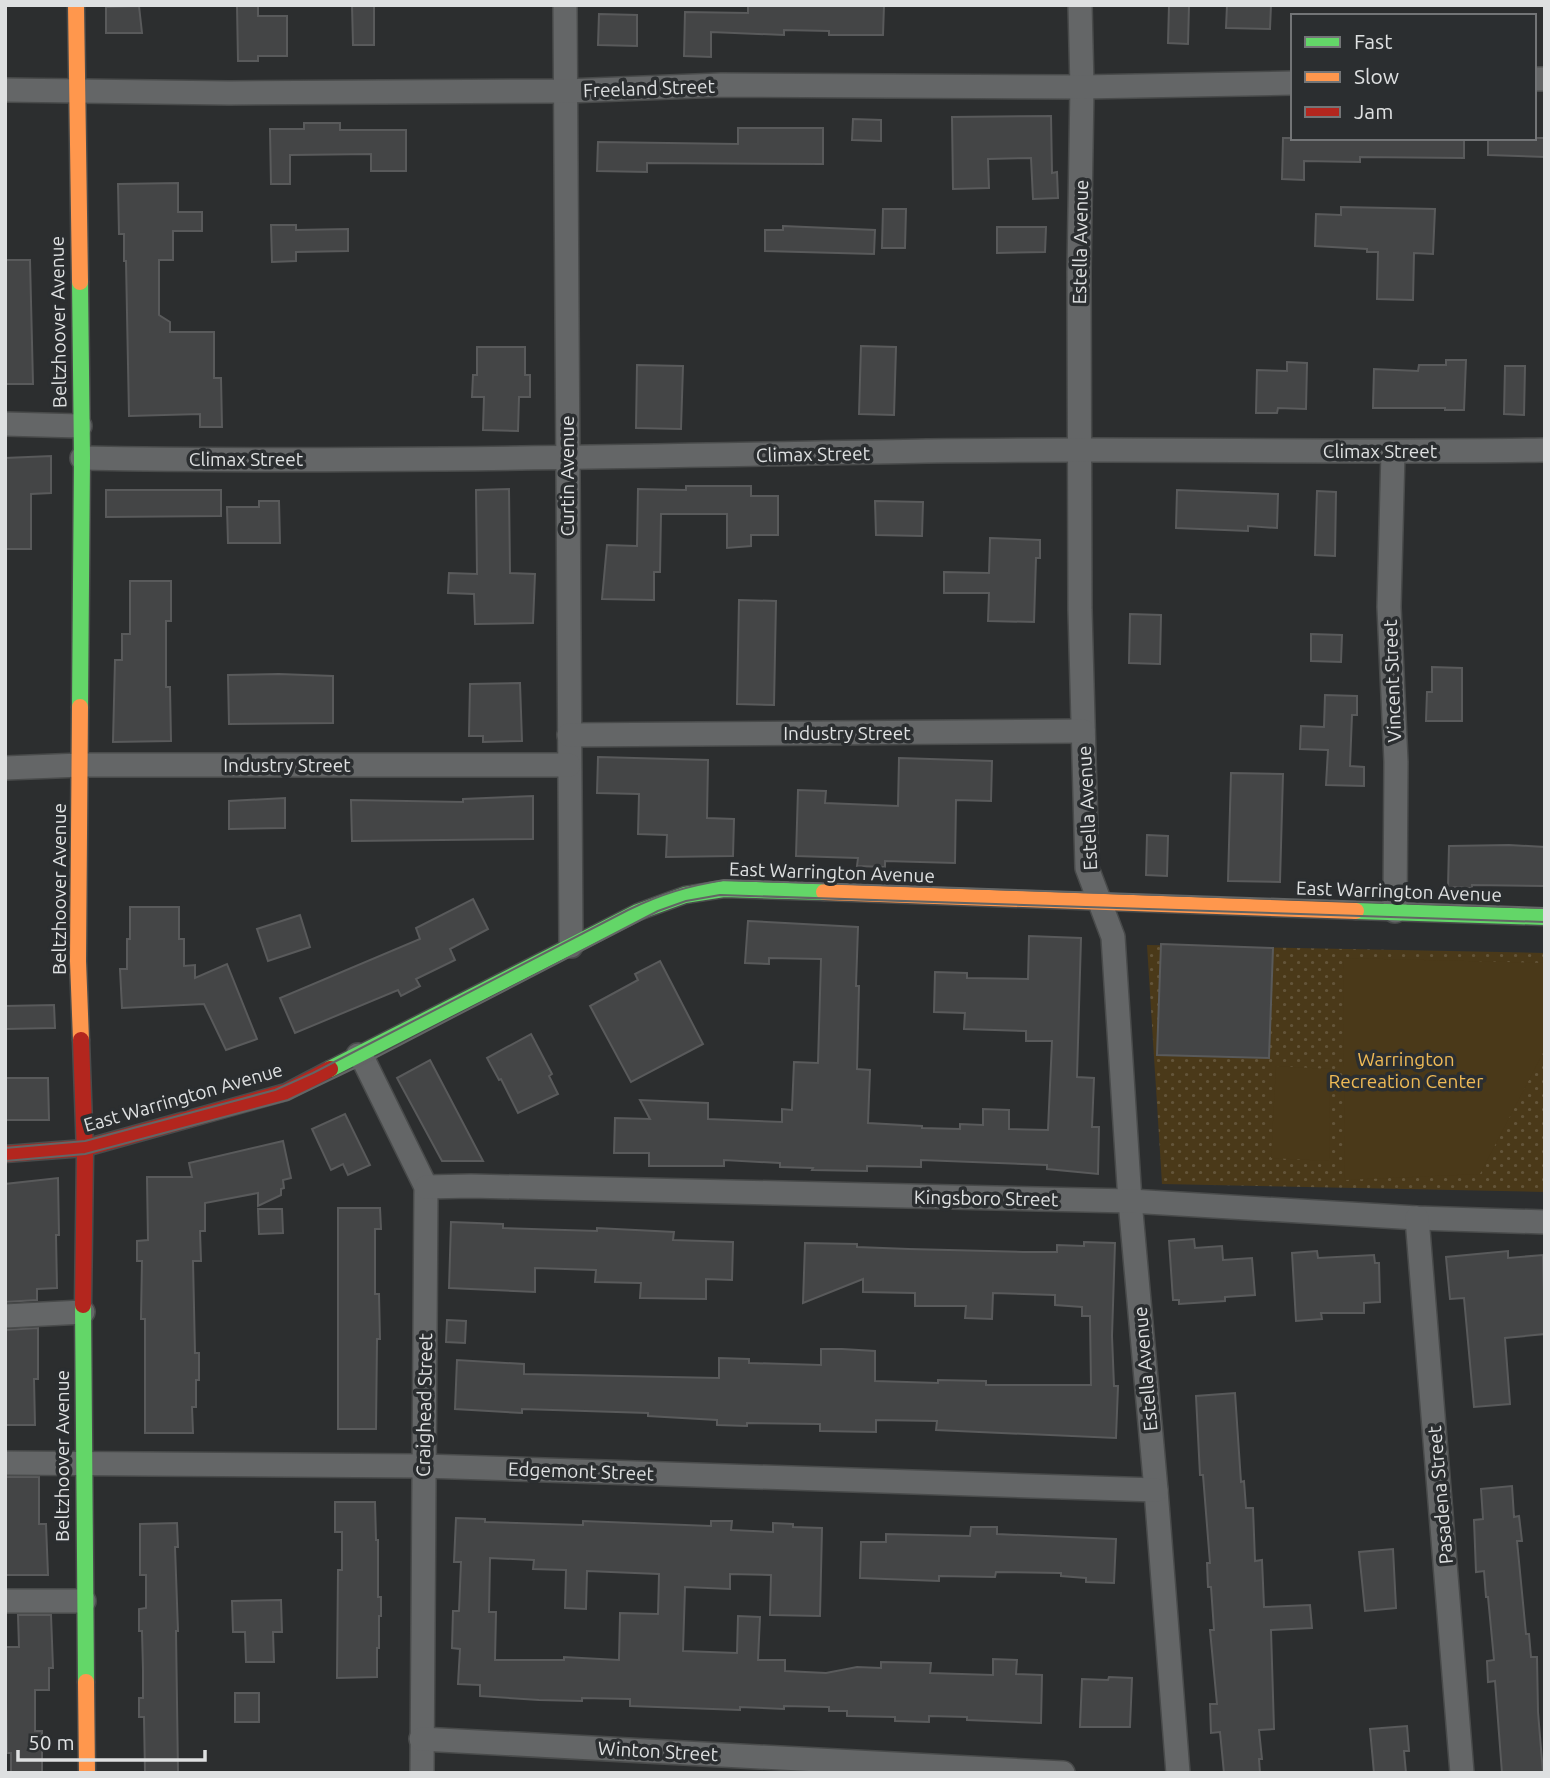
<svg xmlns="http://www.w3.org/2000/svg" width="1550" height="1778" font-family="Ubuntu,sans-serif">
	<defs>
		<pattern id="grass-dots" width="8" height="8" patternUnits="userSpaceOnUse" patternTransform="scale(1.75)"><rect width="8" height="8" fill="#4a3919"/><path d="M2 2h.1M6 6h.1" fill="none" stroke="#64553a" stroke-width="1.8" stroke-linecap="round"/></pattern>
	</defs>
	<rect width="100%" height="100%" fill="#2c2e2f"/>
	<!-- grass -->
	<polygon fill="url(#grass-dots)" points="1147,945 1545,953 1545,1192 1162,1184"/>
	<!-- pitch -->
	<g fill="#4a3919">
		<polygon points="1343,958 1545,963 1545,1049 1480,1174 1345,1180"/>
		<polygon points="1276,1066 1330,1069 1329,1161 1271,1158"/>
	</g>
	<!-- building -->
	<g fill="#444546" stroke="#595a5b" stroke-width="2" fill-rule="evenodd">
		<polygon points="237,5 258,5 258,16 287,16 287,56 258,56 258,61 238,61"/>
		<polygon points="352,5 374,5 374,45 353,45"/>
		<polygon points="748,5 884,5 883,35 829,35 829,31 784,30 784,35 711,32 711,57 684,56 685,12 748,13"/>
		<polygon points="1169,5 1189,5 1188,44 1168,43"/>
		<polygon points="1227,5 1271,5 1270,29 1226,28"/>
		<polygon points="139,6 142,33 106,33 106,7"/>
		<polygon points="599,14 637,15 637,46 598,45"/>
		<polygon points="1051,116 1052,173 1057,172 1058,198 1033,199 1031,158 988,159 989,188 953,189 952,117"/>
		<polygon points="853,119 881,120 881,141 852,140"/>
		<polygon points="304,123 340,123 340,130 406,130 406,171 371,171 371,154 290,155 290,184 271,184 270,129 304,129"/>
		<polygon points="738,128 823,128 823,164 647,163 647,172 597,171 598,142 738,144"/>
		<polygon points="1283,138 1464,138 1464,158 1360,157 1360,162 1304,161 1304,180 1282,179"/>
		<polygon points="1488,138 1545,138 1545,157 1488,155"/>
		<polygon points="178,183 178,212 202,212 202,231 173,231 173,260 159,260 159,315 170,322 170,332 214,332 214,378 221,378 222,427 200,427 200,414 129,416 126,261 124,261 124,234 119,234 118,184"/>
		<polygon points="1341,207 1435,209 1433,254 1414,253 1413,300 1377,299 1378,252 1367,252 1367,249 1315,246 1316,214 1341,215"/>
		<polygon points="883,209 906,209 905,248 882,248"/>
		<polygon points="271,225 296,225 296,230 348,229 348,251 296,252 296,261 272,262"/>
		<polygon points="783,226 875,230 874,254 765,251 765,230 783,230"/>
		<polygon points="997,227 1046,227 1045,252 997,253"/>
		<polygon points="5,260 30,260 33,384 5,384"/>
		<polygon points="861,346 896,347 894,415 859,414"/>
		<polygon points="477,347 525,347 525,375 530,375 530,397 519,397 518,431 483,430 484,397 472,397 473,375 477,375"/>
		<polygon points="1446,360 1466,360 1464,410 1445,410 1445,408 1373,408 1374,369 1418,371 1419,365 1446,365"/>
		<polygon points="1287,362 1307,363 1306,409 1278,408 1277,413 1256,413 1257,370 1287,371"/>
		<polygon points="637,365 683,366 681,429 636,428"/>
		<polygon points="1505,366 1525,366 1524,415 1504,414"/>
		<polygon points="51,456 51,493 31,494 31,549 5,549 5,458"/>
		<polygon points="686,486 751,486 751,496 778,496 778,535 751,535 751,546 727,548 727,514 661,514 660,572 654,572 654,600 602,599 607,545 637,546 638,489 686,490"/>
		<polygon points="509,489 510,573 535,574 533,623 475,624 474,594 448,593 449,573 477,574 476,490"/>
		<polygon points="106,490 221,490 221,516 106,517"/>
		<polygon points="1177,490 1278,494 1277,528 1248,526 1248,531 1176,528"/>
		<polygon points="1317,491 1336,492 1335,556 1315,555"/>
		<polygon points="259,501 279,501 280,543 228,543 227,507 259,507"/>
		<polygon points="875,501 923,502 922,536 876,535"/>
		<polygon points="990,538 1040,540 1040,558 1036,558 1034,622 988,621 989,593 944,593 944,572 989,573"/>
		<polygon points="130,581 171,581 171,621 166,621 166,687 170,687 171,741 113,742 115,660 122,660 122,634 130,634"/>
		<polygon points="739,600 776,601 774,705 737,704"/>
		<polygon points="1130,614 1161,615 1160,664 1129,663"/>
		<polygon points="1311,634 1342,635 1341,662 1311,661"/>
		<polygon points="1432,667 1462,668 1462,721 1426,721 1427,692 1432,692"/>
		<polygon points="279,674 333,676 333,723 229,724 228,675"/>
		<polygon points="520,683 522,741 483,742 483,736 469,736 470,684"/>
		<polygon points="1325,695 1357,696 1357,715 1352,715 1350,766 1364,767 1364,786 1326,785 1328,750 1300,749 1301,726 1324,727"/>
		<polygon points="598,757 708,760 707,818 734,819 733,856 666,857 667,835 638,834 639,794 597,793"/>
		<polygon points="899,758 992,761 991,801 956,800 955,863 885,861 885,867 857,866 858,858 796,856 798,790 826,791 825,803 898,806"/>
		<polygon points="1231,773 1283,774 1280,882 1228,881"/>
		<polygon points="533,796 533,839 352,841 351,800 463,802 463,799"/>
		<polygon points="285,798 285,828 229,829 229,801"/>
		<polygon points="1147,835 1168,836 1167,876 1146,875"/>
		<polygon points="1509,845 1545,847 1545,886 1472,885 1472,888 1448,887 1449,846"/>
		<polygon points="473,899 488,929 450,949 455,960 416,979 420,986 401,996 398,990 295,1033 280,998 420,939 416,928"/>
		<polygon points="130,907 179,907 179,939 184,939 184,966 195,965 195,978 227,964 257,1039 226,1050 204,1004 122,1008 120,969 127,969 127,939 130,939"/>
		<polygon points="300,915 310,947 268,961 257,929"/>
		<polygon points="748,921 858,927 856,986 859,986 857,1069 870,1070 868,1123 922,1126 922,1128 960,1129 960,1124 983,1125 983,1109 1009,1110 1009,1129 1048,1130 1052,1041 1026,1041 1026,1031 964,1029 965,1013 934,1012 935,972 967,973 967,978 1028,979 1029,936 1081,938 1077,1077 1094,1078 1092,1127 1099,1127 1098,1174 1047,1169 1047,1165 921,1160 921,1167 867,1166 867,1171 812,1170 813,1168 780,1167 780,1163 724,1160 724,1166 649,1166 649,1153 614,1153 615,1118 650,1119 640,1100 708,1103 708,1119 782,1122 782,1109 792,1110 794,1062 818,1063 821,959 769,958 769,964 745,963"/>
		<polygon points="1161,944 1273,948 1269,1058 1157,1055"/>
		<polygon points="660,961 703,1044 631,1082 590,1006 638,980 635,974"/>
		<polygon points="54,1005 55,1028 5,1029 5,1006"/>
		<polygon points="531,1034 552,1074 549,1076 558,1094 518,1113 501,1079 499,1080 487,1058"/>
		<polygon points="430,1060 483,1161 442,1161 397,1078"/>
		<polygon points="5,1078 48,1078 49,1120 5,1120"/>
		<polygon points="345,1114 370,1165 348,1175 343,1164 331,1170 312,1129"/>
		<polygon points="283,1141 291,1178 283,1180 284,1188 281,1189 281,1195 258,1206 258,1193 205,1203 205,1231 200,1231 201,1261 193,1261 195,1353 199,1353 199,1380 196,1380 196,1407 192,1407 193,1433 145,1433 145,1319 141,1319 142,1261 137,1261 137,1241 148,1240 147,1177 192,1177 189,1163"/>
		<polygon points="58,1178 59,1235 56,1235 57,1288 37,1289 37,1300 5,1302 5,1184"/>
		<polygon points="338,1208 380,1208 381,1229 375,1229 375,1294 379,1294 380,1339 377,1339 376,1429 338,1429"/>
		<polygon points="258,1209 282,1209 283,1233 259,1234"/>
		<polygon points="451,1222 503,1224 503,1228 597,1231 597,1228 674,1232 673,1240 733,1242 732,1280 706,1279 706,1299 640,1298 641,1283 595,1282 596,1270 535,1268 535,1292 449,1288"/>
		<polygon points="1194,1239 1195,1248 1222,1246 1223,1260 1252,1258 1255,1295 1225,1297 1225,1301 1179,1304 1179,1300 1173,1300 1169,1241"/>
		<polygon points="1084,1242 1115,1243 1112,1336 1114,1386 1118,1386 1116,1438 936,1430 937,1421 876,1420 876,1432 820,1431 820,1424 747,1423 747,1426 717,1425 717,1420 648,1416 648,1413 522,1409 522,1413 455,1409 457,1360 524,1364 524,1374 719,1378 719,1358 749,1359 749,1363 821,1365 821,1349 842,1349 875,1351 875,1381 938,1383 938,1380 986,1381 986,1385 1091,1385 1090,1316 1082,1316 1082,1307 1055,1305 1055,1295 993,1293 992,1319 965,1318 966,1306 915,1306 915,1293 863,1292 863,1279 803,1303 805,1243 857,1244 857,1247 909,1249 1023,1252 1057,1252 1057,1245 1084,1246"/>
		<polygon points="1317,1251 1318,1258 1374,1255 1375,1263 1379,1263 1380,1302 1364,1303 1364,1313 1321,1313 1322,1319 1296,1321 1292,1253"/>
		<polygon points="1508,1251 1508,1258 1543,1255 1545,1334 1505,1338 1510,1404 1474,1407 1464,1298 1450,1299 1446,1257"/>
		<polygon points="447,1320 466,1321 465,1343 446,1342"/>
		<polygon points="38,1328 38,1379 34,1379 35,1425 5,1425 5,1330"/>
		<polygon points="1235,1393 1241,1482 1244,1481 1246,1508 1253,1508 1255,1561 1262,1560 1264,1607 1310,1605 1312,1628 1271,1630 1274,1729 1259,1730 1262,1759 1259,1759 1260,1773 1224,1773 1220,1732 1211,1733 1210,1704 1217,1704 1210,1630 1214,1630 1211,1587 1208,1587 1207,1563 1210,1563 1203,1475 1200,1475 1196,1396"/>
		<polygon points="5,1477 39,1477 39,1524 46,1524 48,1575 5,1575"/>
		<polygon points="1512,1486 1514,1517 1519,1516 1522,1541 1517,1541 1526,1634 1529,1634 1531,1657 1537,1657 1538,1712 1543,1773 1502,1773 1495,1681 1488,1682 1487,1661 1494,1660 1488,1597 1486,1597 1484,1571 1476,1572 1474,1520 1483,1519 1481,1489"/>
		<polygon points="335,1502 375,1502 376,1540 378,1540 378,1597 381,1597 381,1616 379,1616 379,1648 377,1648 377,1677 337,1678 338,1570 342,1570 342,1532 335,1532"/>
		<path d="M 456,1518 L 485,1519 L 485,1522 L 583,1525 L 583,1521 L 711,1526 L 711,1521 L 732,1521 L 731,1530 L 773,1532 L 773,1523 L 793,1524 L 793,1527 L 822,1528 L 820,1616 L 770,1615 L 771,1575 L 730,1574 L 730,1589 L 685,1587 L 683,1651 L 737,1653 L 738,1616 L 760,1617 L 758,1660 L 785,1660 L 785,1671 L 826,1673 L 857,1667 L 881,1668 L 881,1662 L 931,1663 L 930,1673 L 993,1675 L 993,1659 L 1017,1660 L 1016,1674 L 1042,1675 L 1041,1723 L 967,1720 L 967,1717 L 929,1716 L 929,1722 L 895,1721 L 895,1717 L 847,1716 L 847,1711 L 829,1711 L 829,1707 L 784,1706 L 784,1709 L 740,1707 L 740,1710 L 630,1706 L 630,1699 L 582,1698 L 582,1701 L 539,1700 L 480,1696 L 480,1685 L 458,1684 L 460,1649 L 452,1648 L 453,1611 L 459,1611 L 461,1562 L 454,1562 ZM 490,1558 L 534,1560 L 533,1569 L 566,1570 L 565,1608 L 586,1609 L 587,1571 L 659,1574 L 658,1614 L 620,1613 L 619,1660 L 564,1657 L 564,1660 L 495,1660 L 496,1612 L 489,1612 Z"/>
		<polygon points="177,1523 178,1547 175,1547 178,1631 176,1631 178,1773 145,1773 144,1717 139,1717 139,1698 143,1698 143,1670 142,1631 139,1631 139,1609 146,1608 146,1575 140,1575 140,1524"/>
		<polygon points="971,1527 997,1527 997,1534 1116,1539 1114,1583 1086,1582 1086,1578 1061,1576 1061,1573 996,1572 995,1577 939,1576 939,1581 860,1578 861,1542 886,1542 886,1534 970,1536"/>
		<polygon points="1393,1549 1396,1608 1365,1611 1359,1552"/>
		<polygon points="281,1600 282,1632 273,1632 274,1662 246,1662 245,1632 233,1632 232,1601"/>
		<polygon points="18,1615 51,1615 53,1668 49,1668 49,1690 35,1690 35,1731 42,1731 42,1773 11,1773 11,1753 7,1753 5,1647 19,1647"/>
		<polygon points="1109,1677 1132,1678 1130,1727 1080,1727 1082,1679 1108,1680"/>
		<rect x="235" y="1693" width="24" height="29"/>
		<polygon points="1407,1726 1409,1751 1404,1751 1406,1773 1374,1773 1370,1729"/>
	</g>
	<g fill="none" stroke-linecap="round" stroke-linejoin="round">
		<!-- street casing -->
		<g stroke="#494b4b" stroke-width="26">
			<g id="street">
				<polyline points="565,5 571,946"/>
				<polyline points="1080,5 1082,87 1079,272 1080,610 1087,868 1113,937 1130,1201 1156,1490 1178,1773"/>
				<polyline points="1534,79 1545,79"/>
				<polyline points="5,90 229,93 567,91 721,85 1082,87 1293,83"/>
				<polyline points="5,424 80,426"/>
				<polyline points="1393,452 1389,607 1396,762 1395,911"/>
				<path d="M 82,458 C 363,463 645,456 927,451 C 1133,448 1339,453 1545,450"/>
				<polyline points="569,735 1083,731"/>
				<polyline points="5,768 81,765 569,765"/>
				<polyline points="358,1055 365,1063 426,1187 422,1773"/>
				<polyline points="426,1187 471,1186 1130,1201 1417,1218 1545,1222"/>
				<polyline points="1417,1218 1462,1773"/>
				<polyline points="5,1316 83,1312"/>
				<polyline points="5,1463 423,1466 1156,1490"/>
				<polyline points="5,1601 84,1601"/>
				<polyline points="421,1739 1063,1773"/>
			</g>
		</g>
		<!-- fast casing -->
		<g stroke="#494b4b" stroke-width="19">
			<g id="fast">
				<polyline points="80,282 82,458 80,707"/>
				<polyline points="1356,911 1545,917"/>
				<polyline points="330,1069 638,912 685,895 724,889 824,892"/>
				<polyline points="83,1305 86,1682"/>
			</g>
		</g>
		<!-- slow casing -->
		<g stroke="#494b4b" stroke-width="19">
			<g id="slow">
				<polyline points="76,5 80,282"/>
				<polyline points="80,707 78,961 81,1040"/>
				<polyline points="824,892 1356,911"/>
				<polyline points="86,1682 87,1773"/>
			</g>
		</g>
		<!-- jam casing -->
		<g stroke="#494b4b" stroke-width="19">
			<g id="jam">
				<polyline points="81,1040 85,1154 83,1305"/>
				<polyline points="5,1154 85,1148 286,1092 330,1069"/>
			</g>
		</g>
		<!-- street -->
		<use href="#street" stroke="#646667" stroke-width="23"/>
		<!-- fast -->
		<use href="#fast" stroke="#63d668" stroke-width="16"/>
		<!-- slow -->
		<use href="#slow" stroke="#ff974d" stroke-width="16"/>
		<!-- jam -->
		<use href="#jam" stroke="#b3261e" stroke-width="16"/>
		<!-- tram -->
		<g stroke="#636565" stroke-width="2">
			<path d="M 5,1148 L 85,1141 L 275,1090 L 313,1073 L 628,910 C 661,894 687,886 724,880 L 1545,908"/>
			<polyline points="5,1161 85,1154 288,1100 365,1063 658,911 686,901 720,895 1545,922"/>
		</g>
	</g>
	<g text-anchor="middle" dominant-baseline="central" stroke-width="7" stroke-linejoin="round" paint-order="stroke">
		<!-- street labels -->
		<g font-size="19" fill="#dee0e1" stroke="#2b2e30">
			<text transform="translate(649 88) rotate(-2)">Freeland Street</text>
			<text transform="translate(1080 242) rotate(-89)">Estella Avenue</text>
			<text transform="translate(58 322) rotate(-91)">Beltzhoover Avenue</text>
			<text x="1380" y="451">Climax Street</text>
			<text transform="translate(813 454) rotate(-1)">Climax Street</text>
			<text x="246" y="459">Climax Street</text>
			<text transform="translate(567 476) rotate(-90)">Curtin Avenue</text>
			<text transform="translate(1392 681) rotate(-92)">Vincent Street</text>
			<text x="847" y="733">Industry Street</text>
			<text x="287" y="765">Industry Street</text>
			<text transform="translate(1087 808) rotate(-93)">Estella Avenue</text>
			<text transform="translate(832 872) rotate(2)">East Warrington Avenue</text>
			<text transform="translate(59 889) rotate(-90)">Beltzhoover Avenue</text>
			<text transform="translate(1399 891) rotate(2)">East Warrington Avenue</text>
			<text transform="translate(183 1097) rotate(-16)">East Warrington Avenue</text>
			<text transform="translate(986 1198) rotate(1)">Kingsboro Street</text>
			<text transform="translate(1145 1369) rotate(-95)">Estella Avenue</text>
			<text transform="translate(424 1405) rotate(-89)">Craighead Street</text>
			<text transform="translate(62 1456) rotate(-90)">Beltzhoover Avenue</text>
			<text transform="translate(581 1471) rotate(2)">Edgemont Street</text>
			<text transform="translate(1440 1495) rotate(-95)">Pasadena Street</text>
			<text transform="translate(658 1751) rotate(3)">Winton Street</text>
		</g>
		<!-- park labels -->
		<g font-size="19" fill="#efba56" stroke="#2b2e30">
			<text x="1406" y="1059">Warrington<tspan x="1406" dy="22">Recreation Center</tspan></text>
		</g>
	</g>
	<!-- border -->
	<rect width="1550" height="1778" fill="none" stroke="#dee0e1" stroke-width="14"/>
	<!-- legend -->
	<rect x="1291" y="14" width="245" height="126" fill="#2b2e30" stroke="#737577" stroke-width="2"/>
	<rect x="1305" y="37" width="35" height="10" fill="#63d668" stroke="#737577" stroke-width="2"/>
	<text x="1354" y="49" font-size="21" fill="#dee0e1">Fast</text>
	<rect x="1305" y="72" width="35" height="10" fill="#ff974d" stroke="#737577" stroke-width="2"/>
	<text x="1354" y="84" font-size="21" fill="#dee0e1">Slow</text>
	<rect x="1305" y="107" width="35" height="10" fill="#b3261e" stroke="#737577" stroke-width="2"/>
	<text x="1354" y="119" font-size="21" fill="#dee0e1">Jam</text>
	<!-- scale -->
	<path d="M18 1750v10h187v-10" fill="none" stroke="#dee0e1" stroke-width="3.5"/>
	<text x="28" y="1750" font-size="21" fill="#dee0e1" stroke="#2b2e30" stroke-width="5" paint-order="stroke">50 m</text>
</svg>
